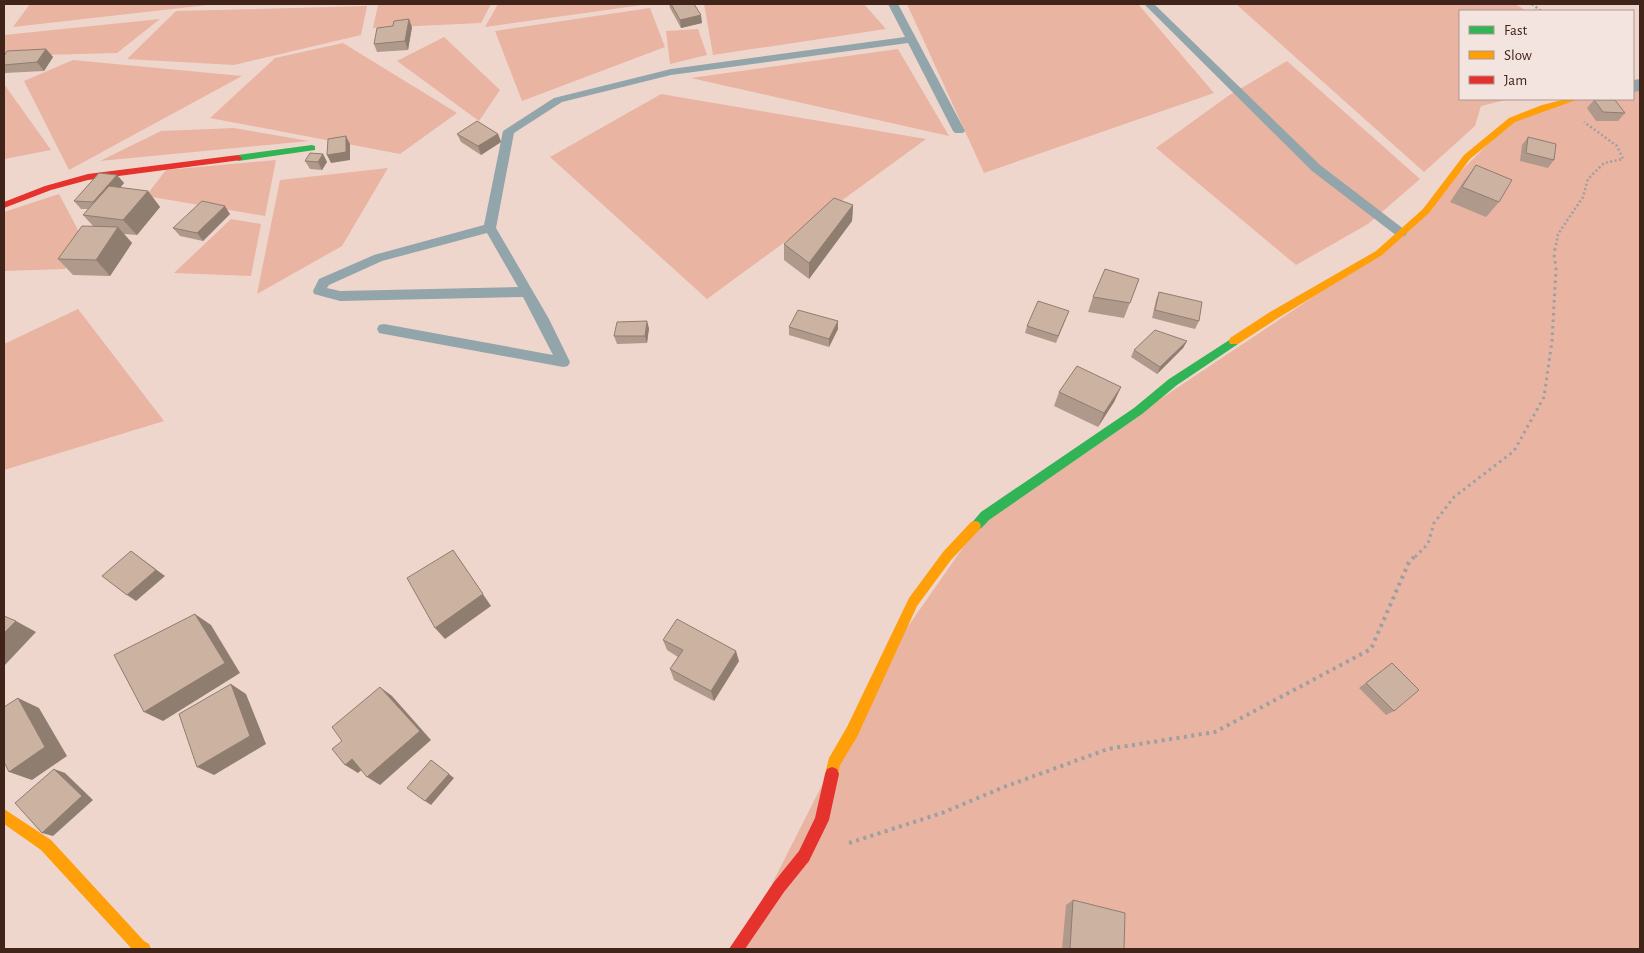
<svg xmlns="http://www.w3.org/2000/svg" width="1644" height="953" font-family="'Alegreya Sans',sans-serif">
	<rect width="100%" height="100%" fill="#efd6cd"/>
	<!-- green -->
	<g fill="#e9b4a2">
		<polygon points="30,4 216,4 13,27"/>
		<polygon points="387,4 491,4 481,23 373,28 378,5"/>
		<polygon points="498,4 649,4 485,27"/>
		<polygon points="704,4 864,4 886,29 713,55"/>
		<polygon points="907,4 1138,4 1214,93 984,173"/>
		<polygon points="1236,4 1515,4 1527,11 1460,11 1460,99 1509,99 1481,106 1475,126 1424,172"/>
		<polygon points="367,6 361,35 234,65 127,59 176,11"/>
		<polygon points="650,8 665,47 522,101 495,31"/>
		<polygon points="160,19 117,53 4,56 4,35"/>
		<polygon points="698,29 707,55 670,64 666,31"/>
		<polygon points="444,37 500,90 479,121 397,61"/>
		<polygon points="343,43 457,113 400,154 210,118 275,58"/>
		<polygon points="898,49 949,136 691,78"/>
		<polygon points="73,60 242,76 69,170 24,81"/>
		<polygon points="1287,61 1420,179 1368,224 1296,265 1156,148 1228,96"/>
		<polygon points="4,84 51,150 4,159"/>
		<polygon points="1640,85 1640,949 736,949 743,941 888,655 985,516 1379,253 1512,120 1575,99 1633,99 1633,86"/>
		<polygon points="661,94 926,139 707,299 550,157"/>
		<polygon points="234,128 309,141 100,161 161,131"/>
		<polygon points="276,160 265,216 146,196 166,170"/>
		<polygon points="388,168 342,246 257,294 280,180"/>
		<polygon points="59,194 86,245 65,269 4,271 4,212"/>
		<polygon points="231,219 261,224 251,276 174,273"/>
		<polygon points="78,309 164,421 4,470 4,344"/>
	</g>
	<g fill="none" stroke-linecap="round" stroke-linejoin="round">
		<!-- path-far2 -->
		<g stroke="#9ba1a2" stroke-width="2.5" stroke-dasharray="2 2.5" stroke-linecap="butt">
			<polyline points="1532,4 1541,11"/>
			<polyline points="1556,245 1558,234 1583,197 1588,179 1604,163 1623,159 1617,146 1584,122"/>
		</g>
		<!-- path-far1 -->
		<polyline stroke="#9ba1a2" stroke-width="3" stroke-dasharray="2.5 4" stroke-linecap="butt" points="1415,557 1428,544 1434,523 1454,497 1514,451 1544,397 1552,341 1556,269 1554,254 1556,244"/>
		<!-- path -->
		<polyline stroke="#9ba1a2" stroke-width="4" stroke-dasharray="3 4.5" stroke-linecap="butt" points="849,843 942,813 1004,787 1108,749 1215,732 1371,649 1409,562 1416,555"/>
		<!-- lane -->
		<g fill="#92a5ab" fill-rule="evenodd">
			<path d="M 888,4 L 898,4 L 965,131 L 963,133 L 955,133 L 953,131 L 908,43 L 671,75 L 562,102 L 514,133 L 496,228 L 549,319 L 570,362 L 568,366 L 563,367 L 384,334 L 379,333 L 377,329 L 379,325 L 384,324 L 553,355 L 523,297 L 340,301 L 314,294 L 313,291 L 319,279 L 374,255 L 484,225 L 503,131 L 554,98 L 671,69 L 905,37 ZM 487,233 L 518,287 L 340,291 L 327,288 L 329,285 L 382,261 Z"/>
			<polygon points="1144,4 1154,4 1320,165 1405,230 1407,233 1405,236 1397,236 1312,171"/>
		</g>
		<!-- street -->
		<polygon fill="#92a5ab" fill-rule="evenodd" points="1640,79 1640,91 1633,92 1633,80"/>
		<!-- fast -->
		<g fill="#30b455" fill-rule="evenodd">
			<polygon points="312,145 315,146 315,150 238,161 234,158 238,155"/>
			<path d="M 1234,337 L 1238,338 L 1239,341 L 1238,344 L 1177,385 L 1142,414 L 989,520 C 984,525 979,533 971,530 L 969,526 L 981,512 L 1134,408 L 1169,379 Z"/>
		</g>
		<!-- slow -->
		<g fill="#ff9f0a" fill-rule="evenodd">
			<polygon points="1566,99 1579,99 1515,122 1470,159 1429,213 1382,255 1278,318 1238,344 1230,344 1229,341 1230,338 1270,312 1376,251 1423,209 1464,155 1509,118 1542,105"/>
			<polygon points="975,521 979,522 981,526 979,530 951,560 917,606 857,737 840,765 837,779 832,781 827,779 825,774 829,758 847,727 909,598 943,552 971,522"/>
			<polygon points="4,809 51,840 144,941 149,944 151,949 132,949 41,850 4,824"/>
		</g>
		<!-- jam -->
		<g fill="#e5322d" fill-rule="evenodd">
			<polygon points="238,155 242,158 241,160 88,180 51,190 4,208 4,202 45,186 88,174"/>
			<polygon points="832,767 837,769 839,774 829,820 809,861 784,892 745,949 729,949 774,882 799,851 815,818 825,774 827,769"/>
		</g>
	</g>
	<!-- wall -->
	<g fill="#af998a">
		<polygon points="669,4 694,4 702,23 681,28 670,8"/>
		<polygon points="412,27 408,50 377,52 374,44"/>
		<polygon points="46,49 53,57 44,71 5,73 4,72 4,56"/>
		<polygon points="1594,100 1625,113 1618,121 1596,121 1587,108"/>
		<polygon points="457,134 498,134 501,142 481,155 461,142"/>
		<polygon points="1528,137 1554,160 1548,168 1520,161 1522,145"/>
		<polygon points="323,154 327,162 322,170 310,169 305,161"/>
		<polygon points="1476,165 1499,202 1486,217 1450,202 1464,181"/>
		<polygon points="117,175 124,183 120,188 148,191 160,207 137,235 124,234 132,243 110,276 73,275 58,259 94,227 83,215 88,209 81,209 74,201"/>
		<polygon points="853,205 852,221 809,279 784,260 784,244"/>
		<polygon points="230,214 203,241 180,236 173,228"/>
		<polygon points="1139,279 1124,318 1088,312 1093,297"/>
		<polygon points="1159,292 1199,321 1195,329 1152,318 1156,300"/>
		<polygon points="1066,319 1056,343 1025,333 1027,326"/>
		<polygon points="789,327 838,329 829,347 789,335"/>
		<polygon points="649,328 647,343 617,344 614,336"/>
		<polygon points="1187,341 1183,348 1157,374 1131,357 1134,350"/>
		<polygon points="1121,387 1114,402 1098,427 1054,406 1059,392"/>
		<polygon points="663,640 739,661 714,701 674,680 670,669 678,657 667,650"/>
		<polygon points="1392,663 1394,711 1386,715 1359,688"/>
		<polygon points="1073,900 1124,949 1062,949 1066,905"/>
	</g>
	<!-- shaded-wall -->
	<g fill="#8f7d70">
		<polygon points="701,15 702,23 681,28 680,20"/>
		<polygon points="409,19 412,27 408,50 405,41"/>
		<polygon points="46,49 53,57 44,71 37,62"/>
		<polygon points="498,134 501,142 481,155 478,146"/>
		<polygon points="346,136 350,144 350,160 331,163 327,155"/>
		<polygon points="323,154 327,162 322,170 318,162"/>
		<polygon points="117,175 124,183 100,210 93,202"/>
		<polygon points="148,191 160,207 137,235 123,220"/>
		<polygon points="853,205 852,221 809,279 809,263"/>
		<polygon points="225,206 230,214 203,241 197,233"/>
		<polygon points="118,227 132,243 110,276 96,260"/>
		<polygon points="647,321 649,328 647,343 645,336"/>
		<polygon points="838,321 838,329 829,347 829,339"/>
		<polygon points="1187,341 1183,348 1157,374 1160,367"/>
		<polygon points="1121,387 1114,402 1098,427 1104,413"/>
		<polygon points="453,550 491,606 445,639 435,628"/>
		<polygon points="131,551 165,576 136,601 127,595"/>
		<polygon points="195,614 211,625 240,673 163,721 144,712"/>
		<polygon points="16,621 36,632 4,666 4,633"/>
		<polygon points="736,651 739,661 714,701 711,691"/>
		<polygon points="231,684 246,694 266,744 214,775 197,767"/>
		<polygon points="380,687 392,696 431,740 380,785 367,777"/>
		<polygon points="18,698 39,708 67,756 32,780 9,772"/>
		<polygon points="352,759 365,767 358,773 345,765"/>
		<polygon points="431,760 454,778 431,805 425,801"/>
		<polygon points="54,769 65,773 93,800 53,836 42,833"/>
	</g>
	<!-- building -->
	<g fill="#ccb2a0" stroke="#8f7d70">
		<polygon points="671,4 694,4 701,15 680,20"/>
		<polygon points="409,19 405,41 374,44 377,28 393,26 394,21"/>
		<polygon points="46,49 37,62 4,65 4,56 7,51"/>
		<polygon points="1594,100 1615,100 1625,113 1603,112"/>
		<polygon points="477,121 498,134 478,146 457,134"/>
		<polygon points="346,136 346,152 327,155 328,139"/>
		<polygon points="1528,137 1556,144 1554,160 1526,153"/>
		<polygon points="310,153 323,154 318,162 305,161"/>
		<polygon points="1476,165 1512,180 1499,202 1462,187"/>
		<polygon points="99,173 117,175 93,202 74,201"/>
		<polygon points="109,186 148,191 123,220 83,215"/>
		<polygon points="834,198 853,205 809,263 784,244"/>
		<polygon points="202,201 225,206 197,233 173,228"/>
		<polygon points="82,226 118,227 96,260 58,259"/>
		<polygon points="1105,269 1139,279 1130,303 1093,297"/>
		<polygon points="1159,292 1202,302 1199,321 1155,310"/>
		<polygon points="1038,301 1069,311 1058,336 1027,326"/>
		<polygon points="798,310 838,321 829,339 789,327"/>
		<polygon points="647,321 645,336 614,336 617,322"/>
		<polygon points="1155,330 1187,341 1160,367 1134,350"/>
		<polygon points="1077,366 1121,387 1104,413 1059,392"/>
		<polygon points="453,550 483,594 435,628 407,578"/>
		<polygon points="131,551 156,570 127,595 102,576"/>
		<polygon points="195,614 225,663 144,712 114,655"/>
		<polygon points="4,616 16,621 4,633"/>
		<polygon points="677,619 736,651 711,691 670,669 683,650 663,640"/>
		<polygon points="1392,663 1419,690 1394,711 1366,683"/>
		<polygon points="231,684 250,736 197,767 179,714"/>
		<polygon points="380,687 420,731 367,777 352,759 345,765 332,749 342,741 332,727"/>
		<polygon points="18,698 45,747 9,772 4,762 4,707"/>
		<polygon points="431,760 449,774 425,801 407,788"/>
		<polygon points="54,769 82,796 42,833 15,803"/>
		<polygon points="1073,900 1125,913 1124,949 1070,949"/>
	</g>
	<!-- border -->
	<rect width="1644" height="953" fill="none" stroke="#402319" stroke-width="10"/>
	<!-- legend -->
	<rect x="1459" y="10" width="175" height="90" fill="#f4e4df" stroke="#ac9790"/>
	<rect x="1469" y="26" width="25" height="8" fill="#30b455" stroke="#ac9790"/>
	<text x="1504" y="35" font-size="15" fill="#402319">Fast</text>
	<rect x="1469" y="51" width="25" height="8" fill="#ff9f0a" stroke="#ac9790"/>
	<text x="1504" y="60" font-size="15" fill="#402319">Slow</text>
	<rect x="1469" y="76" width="25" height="8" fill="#e5322d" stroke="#ac9790"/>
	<text x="1504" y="85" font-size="15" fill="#402319">Jam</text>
</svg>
